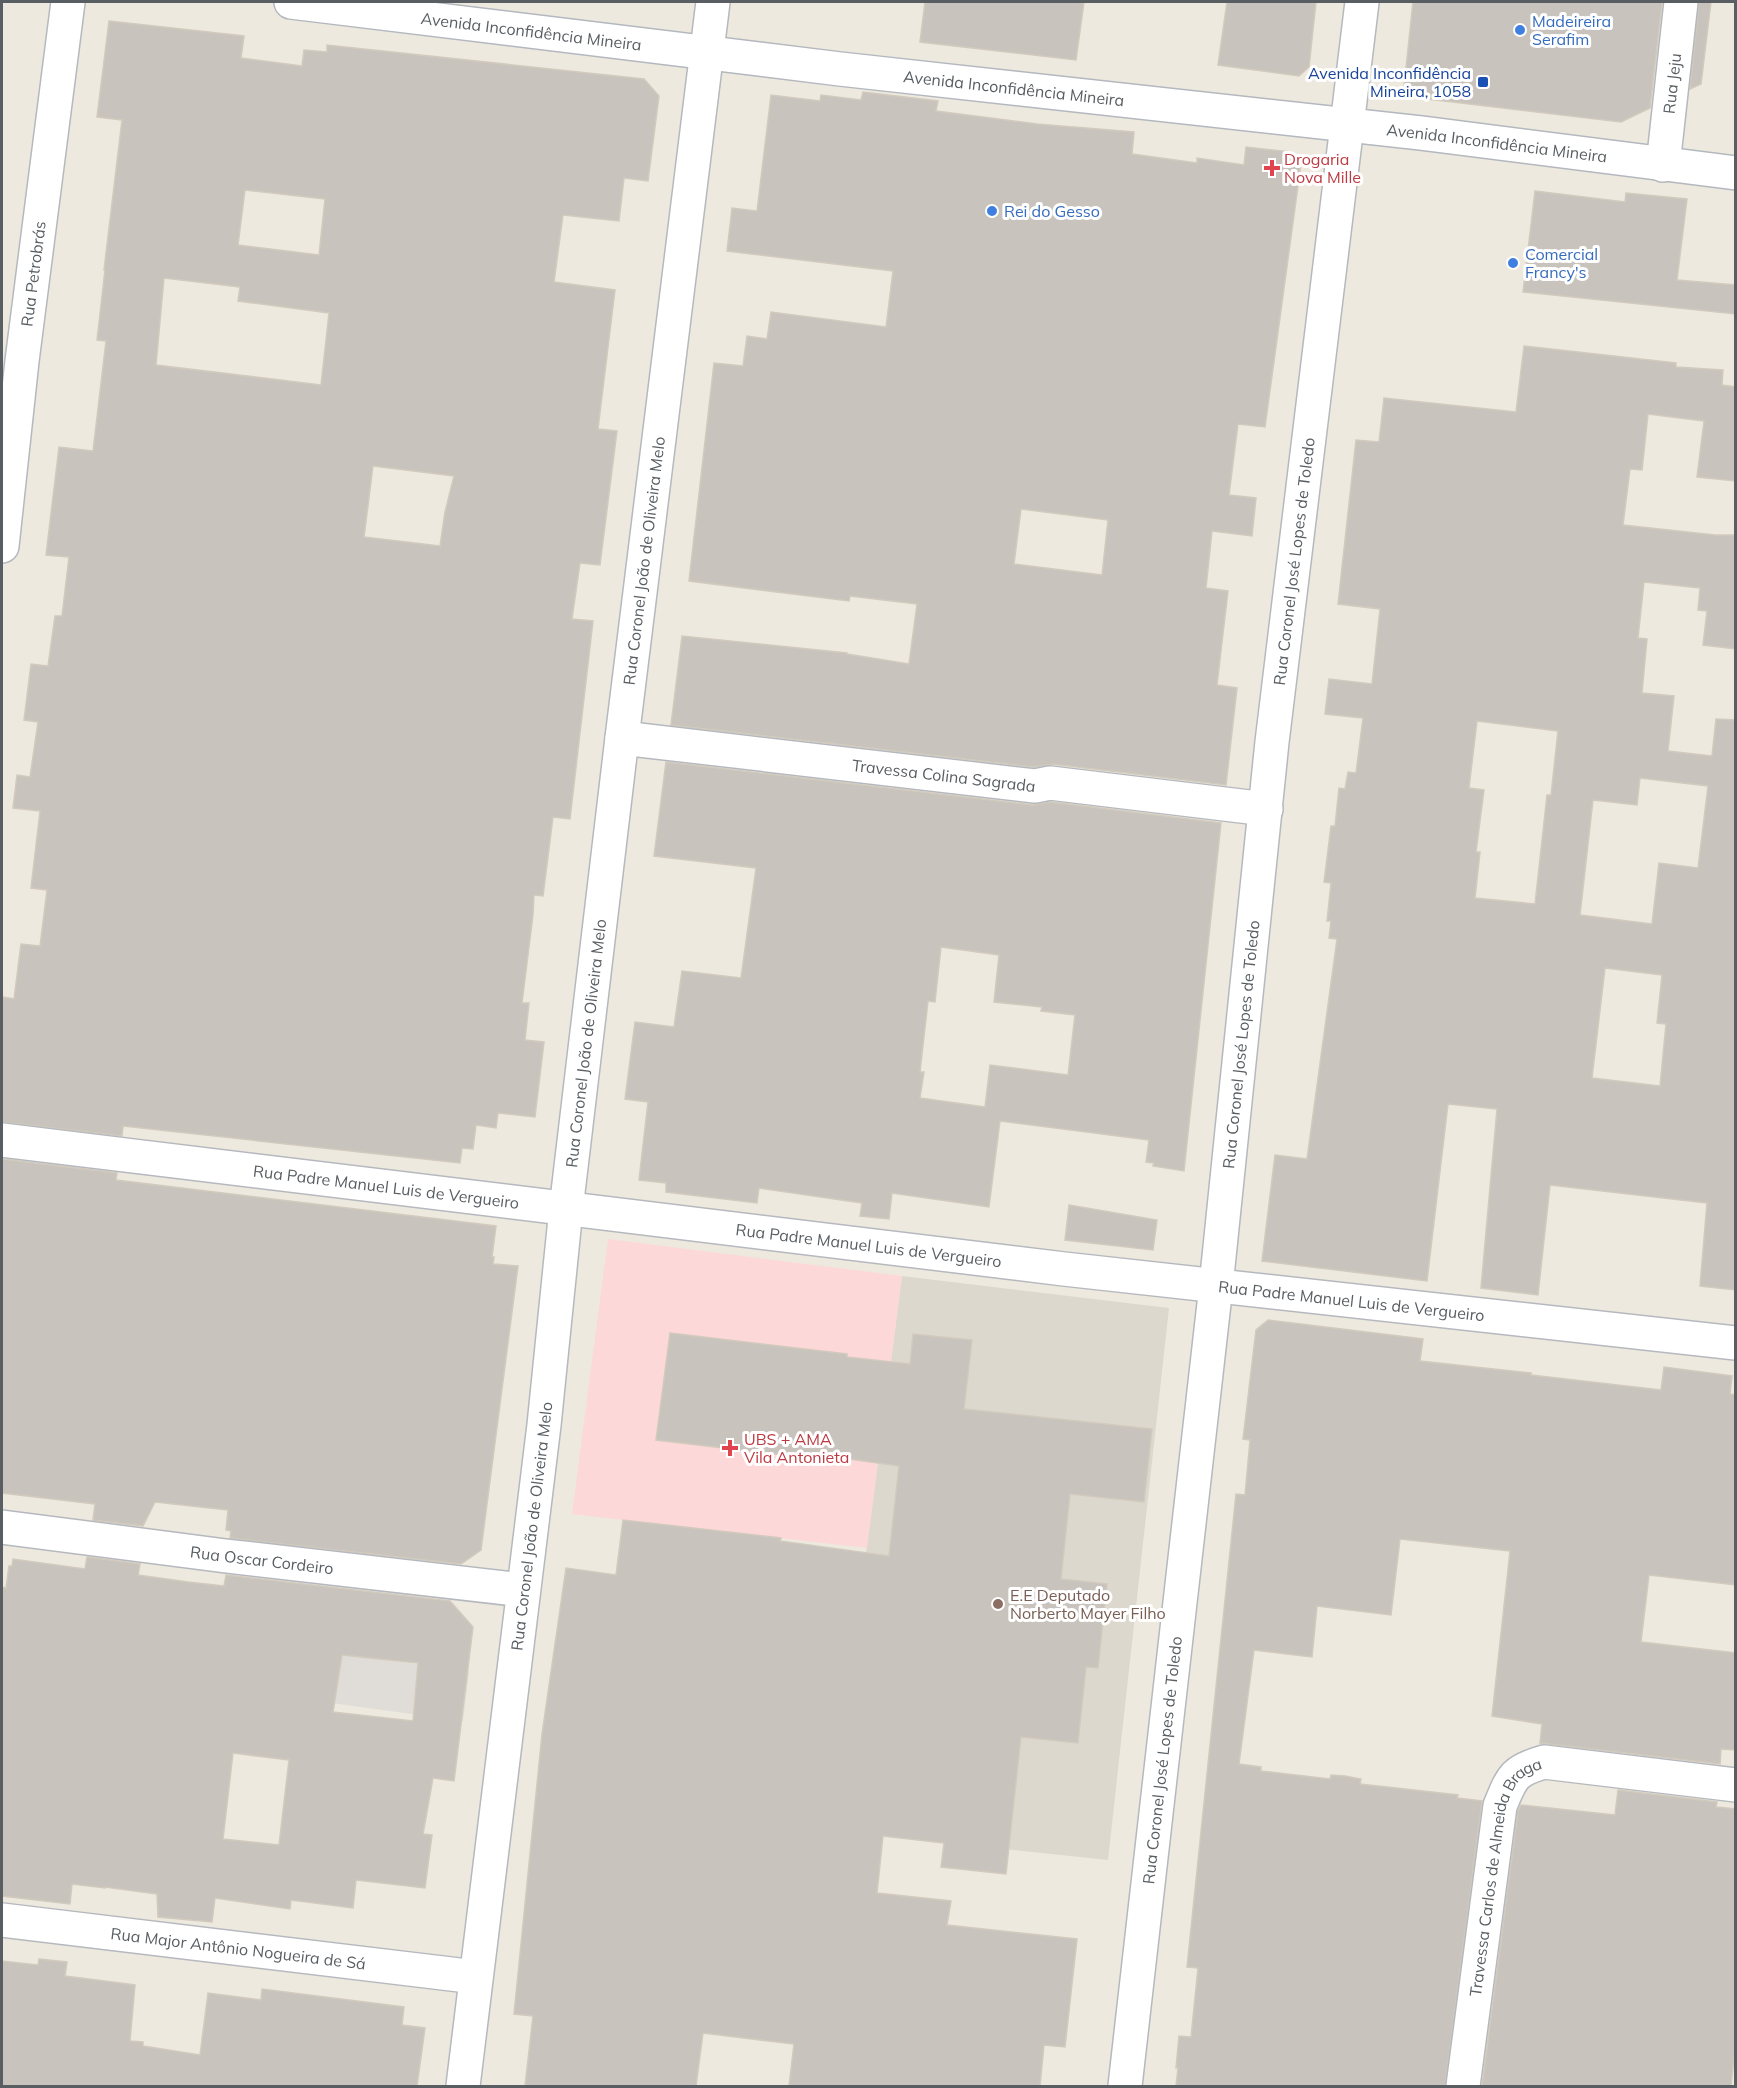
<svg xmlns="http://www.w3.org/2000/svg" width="1737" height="2088" font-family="Mulish,sans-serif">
	<rect width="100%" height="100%" fill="#ede9df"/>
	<!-- industrial -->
	<polygon fill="#e0dcd7" points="309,1650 469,1671 463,1721 302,1699"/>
	<!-- education -->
	<polygon fill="#ddd8ce" points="902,1276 1169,1308 1108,1860 842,1832 852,1661"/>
	<!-- medical -->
	<polygon fill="#fdd8d8" points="608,1239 902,1276 867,1548 572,1514"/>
	<!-- building -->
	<g fill="#c8c3bc" stroke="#d2cabd" stroke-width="1.5" fill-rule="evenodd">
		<polygon points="925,2 1084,2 1076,60 920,42"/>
		<polygon points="1227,2 1316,2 1309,67 1299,76 1218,65"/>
		<polygon points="1413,2 1662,2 1650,108 1621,122 1403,96"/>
		<polygon points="1699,2 1711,2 1701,84 1690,89"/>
		<path d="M 109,21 L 244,36 L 241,58 L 302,66 L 304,50 L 327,52 L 327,45 L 644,79 L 659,96 L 648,181 L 624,178 L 619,221 L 563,215 L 554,282 L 615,290 L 598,429 L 617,431 L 600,565 L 580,563 L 572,619 L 593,621 L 570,819 L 553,817 L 543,896 L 534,895 L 533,915 L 522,1003 L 529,1003 L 525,1040 L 544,1042 L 535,1117 L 498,1113 L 496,1128 L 476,1125 L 473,1149 L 462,1148 L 460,1163 L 123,1126 L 122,1136 L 2,1122 L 2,997 L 14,999 L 21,944 L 40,946 L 47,890 L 31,888 L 40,811 L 13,808 L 17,775 L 30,777 L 38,722 L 24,720 L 31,664 L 48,666 L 55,616 L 62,616 L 69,557 L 46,555 L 59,447 L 93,451 L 106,341 L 97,340 L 105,270 L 104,270 L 122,120 L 97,117 ZM 245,190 L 325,199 L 319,255 L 238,245 ZM 164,278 L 240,287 L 238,301 L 329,313 L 321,385 L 156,365 ZM 373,466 L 454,476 L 445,512 L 440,546 L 364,537 Z"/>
		<path d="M 863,92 L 938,101 L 936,111 L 1037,124 L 1134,132 L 1132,154 L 1197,163 L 1197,158 L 1244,165 L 1246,147 L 1291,152 L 1301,164 L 1265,427 L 1238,424 L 1229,495 L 1256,498 L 1252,536 L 1212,531 L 1206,588 L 1228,591 L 1217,685 L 1237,688 L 1226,785 L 1052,764 L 1034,767 L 671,725 L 682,636 L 847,653 L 847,654 L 909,664 L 917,604 L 850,596 L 849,601 L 689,581 L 714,363 L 743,366 L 747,336 L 767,339 L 771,312 L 886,327 L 893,271 L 727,251 L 732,208 L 757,211 L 771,95 L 820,101 L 821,95 L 861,100 ZM 1021,509 L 1108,520 L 1102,575 L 1014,564 Z"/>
		<polygon points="1535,191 1625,202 1626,193 1687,199 1677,280 1736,285 1736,314 1523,292"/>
		<path d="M 1524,346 L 1676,363 L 1676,367 L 1723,370 L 1722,385 L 1736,387 L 1736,481 L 1697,477 L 1704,421 L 1648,414 L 1642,470 L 1630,469 L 1623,525 L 1715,535 L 1736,535 L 1736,649 L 1703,645 L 1707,611 L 1698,610 L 1700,588 L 1644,582 L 1638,638 L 1647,639 L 1642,693 L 1674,696 L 1668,751 L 1712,756 L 1716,719 L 1736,720 L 1736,1290 L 1700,1286 L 1707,1203 L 1550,1185 L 1538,1295 L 1481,1288 L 1497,1109 L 1448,1104 L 1427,1281 L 1262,1261 L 1275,1155 L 1307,1159 L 1337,939 L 1329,938 L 1331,921 L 1327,921 L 1331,883 L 1324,882 L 1331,826 L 1335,826 L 1339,788 L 1345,789 L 1348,772 L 1356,773 L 1363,718 L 1325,714 L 1329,679 L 1372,684 L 1380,609 L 1338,604 L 1356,440 L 1379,442 L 1384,398 L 1516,412 ZM 1477,721 L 1558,731 L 1551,795 L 1547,795 L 1535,904 L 1475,898 L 1480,852 L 1476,852 L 1484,790 L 1469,788 ZM 1640,778 L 1708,786 L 1698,868 L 1659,863 L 1652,924 L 1580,915 L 1593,800 L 1637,805 ZM 1605,968 L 1662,975 L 1657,1023 L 1666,1024 L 1660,1086 L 1592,1078 Z"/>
		<path d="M 666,762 L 1033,805 L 1051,802 L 1221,823 L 1184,1171 L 1153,1166 L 1154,1163 L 1146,1162 L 1149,1140 L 1000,1121 L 989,1207 L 892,1193 L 889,1219 L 860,1216 L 862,1203 L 759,1188 L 757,1203 L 666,1192 L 666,1183 L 639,1180 L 648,1102 L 625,1099 L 635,1022 L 674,1027 L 682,971 L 741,978 L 756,868 L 654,856 ZM 941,947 L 999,955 L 994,1002 L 1042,1007 L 1041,1011 L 1075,1015 L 1068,1075 L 990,1065 L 985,1107 L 920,1098 L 924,1072 L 920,1072 L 928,1001 L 935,1002 Z"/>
		<polygon points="2,1159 117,1173 116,1180 496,1226 492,1257 494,1257 493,1264 518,1266 481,1550 461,1564 230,1538 231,1531 226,1530 228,1510 155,1502 143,1526 93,1520 95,1504 2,1493"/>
		<polygon points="1069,1205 1157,1220 1153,1250 1065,1240"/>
		<polygon points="1268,1320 1423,1339 1420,1361 1531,1373 1531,1375 1661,1390 1664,1367 1732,1376 1730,1394 1736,1395 1736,1585 1649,1575 1641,1642 1736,1653 1736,1750 1721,1749 1720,1764 1540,1743 1542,1724 1492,1716 1510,1551 1400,1539 1391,1615 1317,1606 1312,1657 1254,1650 1239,1764 1261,1767 1261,1771 1330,1779 1331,1775 1345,1776 1361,1779 1360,1784 1458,1795 1457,1798 1482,1801 1445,2086 1176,2086 1178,2068 1176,2068 1179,2036 1191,2037 1198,1968 1187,1967 1236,1494 1245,1495 1250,1440 1243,1439 1256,1330"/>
		<polygon points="670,1333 847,1354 847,1357 910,1364 913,1334 972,1340 964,1409 1152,1429 1144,1502 1070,1494 1061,1579 1107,1584 1098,1668 1086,1667 1078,1743 1021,1737 1006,1874 941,1867 944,1843 883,1836 877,1893 951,1901 947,1925 1077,1939 1065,2047 1044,2045 1040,2086 789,2086 794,2044 703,2033 696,2086 525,2086 533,2016 514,2014 542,1734 566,1568 616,1575 623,1520 781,1538 780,1541 889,1556 899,1466 835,1457 834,1461 656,1440"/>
		<path d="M 87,1557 L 140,1564 L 138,1575 L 188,1582 L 224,1586 L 226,1575 L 450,1601 L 473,1627 L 454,1781 L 433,1778 L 423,1834 L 432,1835 L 425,1888 L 356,1880 L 353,1908 L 291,1900 L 290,1909 L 215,1898 L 212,1922 L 158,1917 L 157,1894 L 105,1887 L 105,1888 L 72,1884 L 70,1904 L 2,1896 L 2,1587 L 6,1588 L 9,1566 L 12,1566 L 13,1559 L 85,1569 ZM 342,1655 L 418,1663 L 413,1721 L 333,1712 ZM 233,1753 L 289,1760 L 279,1845 L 223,1839 Z"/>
		<polygon points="1618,1790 1717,1802 1716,1807 1736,1809 1736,2038 1731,2086 1482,2086 1518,1811 1521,1805 1615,1815"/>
		<polygon points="39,1959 67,1962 65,1976 135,1985 130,2041 143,2042 143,2046 200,2055 208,1993 261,2000 262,1989 404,2007 402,2025 425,2028 417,2086 2,2086 2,1961 38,1965"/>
	</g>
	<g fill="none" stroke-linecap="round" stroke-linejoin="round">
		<!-- street casing -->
		<g stroke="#b5b9be" stroke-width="36">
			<g id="street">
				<path id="s1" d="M 1663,165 L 1681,2"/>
				<path id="s2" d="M 2,546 L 22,361 L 68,2"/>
				<path id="s3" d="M 622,738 L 1035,786 L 1050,783 L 1266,809"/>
				<path id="s4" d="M 2,1140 L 1064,1269 L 1736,1343"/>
				<path id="s5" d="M 2,1527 L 226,1556 L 523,1590"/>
				<path id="s6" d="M 2,1920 L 476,1977"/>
				<path id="s7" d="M 463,2086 L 544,1425 L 566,1209 L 622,738 L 713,2"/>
				<path id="s8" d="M 1125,2086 L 1216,1286 L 1272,742 L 1362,2"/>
				<path id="s9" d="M 1463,2086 L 1500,1806 C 1512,1777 1513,1771 1544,1762 L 1736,1785"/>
			</g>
		</g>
		<!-- secondary casing -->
		<g stroke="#b3b8be" stroke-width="36">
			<g id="secondary">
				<path id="s10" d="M 291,2 L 840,69 L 1421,133 L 1736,173"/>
			</g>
		</g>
		<!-- street -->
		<use href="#street" stroke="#fff" stroke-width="33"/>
		<!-- secondary -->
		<use href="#secondary" stroke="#fff" stroke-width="33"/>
	</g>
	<!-- markers -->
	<g fill="#3f7fe0" stroke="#fff" stroke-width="2">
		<circle cx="1520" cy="30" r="6"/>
		<circle cx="992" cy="211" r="6"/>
		<circle cx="1513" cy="263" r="6"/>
	</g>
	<rect fill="#1a4fb4" stroke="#fff" stroke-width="2" x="1477" y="76" width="12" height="12" rx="3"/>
	<g fill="#e0444e" stroke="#fff" stroke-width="2">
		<path d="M1269 159h6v6h6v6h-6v6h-6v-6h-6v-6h6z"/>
		<path d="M727 1439h6v6h6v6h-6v6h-6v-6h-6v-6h6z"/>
	</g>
	<circle fill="#8d6e63" stroke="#fff" stroke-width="2" cx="998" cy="1604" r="6"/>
	<g text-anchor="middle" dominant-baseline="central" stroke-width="6" stroke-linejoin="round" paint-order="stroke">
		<!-- shop labels -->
		<g font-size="16" fill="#366cbe" stroke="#fff" text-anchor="start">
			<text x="1532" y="21">Madeireira<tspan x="1532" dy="18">Serafim</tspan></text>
			<text x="1004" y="211">Rei do Gesso</text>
			<text x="1525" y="254">Comercial<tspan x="1525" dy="18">Francy's</tspan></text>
		</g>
		<!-- street labels -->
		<g font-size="16" fill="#585e62" stroke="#fff">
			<text stroke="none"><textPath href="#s10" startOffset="242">Avenida Inconfidência Mineira</textPath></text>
			<text stroke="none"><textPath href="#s1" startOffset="82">Rua Jeju</textPath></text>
			<text stroke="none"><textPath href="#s10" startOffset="728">Avenida Inconfidência Mineira</textPath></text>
			<text stroke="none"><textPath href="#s10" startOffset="1214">Avenida Inconfidência Mineira</textPath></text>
			<text stroke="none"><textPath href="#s2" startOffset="274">Rua Petrobrás</textPath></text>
			<text stroke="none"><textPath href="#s7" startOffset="1536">Rua Coronel João de Oliveira Melo</textPath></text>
			<text stroke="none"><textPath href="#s8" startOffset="1534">Rua Coronel José Lopes de Toledo</textPath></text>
			<text stroke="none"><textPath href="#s3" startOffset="324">Travessa Colina Sagrada</textPath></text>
			<text stroke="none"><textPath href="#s7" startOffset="1050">Rua Coronel João de Oliveira Melo</textPath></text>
			<text stroke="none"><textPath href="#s8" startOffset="1048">Rua Coronel José Lopes de Toledo</textPath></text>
			<text stroke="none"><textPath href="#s4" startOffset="387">Rua Padre Manuel Luis de Vergueiro</textPath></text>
			<text stroke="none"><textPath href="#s4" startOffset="873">Rua Padre Manuel Luis de Vergueiro</textPath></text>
			<text stroke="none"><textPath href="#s4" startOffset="1359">Rua Padre Manuel Luis de Vergueiro</textPath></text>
			<text stroke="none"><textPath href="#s7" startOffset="564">Rua Coronel João de Oliveira Melo</textPath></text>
			<text stroke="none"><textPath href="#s5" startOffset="262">Rua Oscar Cordeiro</textPath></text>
			<text stroke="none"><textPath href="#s8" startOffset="328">Rua Coronel José Lopes de Toledo</textPath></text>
			<text stroke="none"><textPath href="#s9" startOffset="218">Travessa Carlos de Almeida Braga</textPath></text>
			<text stroke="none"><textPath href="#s6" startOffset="238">Rua Major Antônio Nogueira de Sá</textPath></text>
		</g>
		<!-- transit labels -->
		<g font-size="16" fill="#164399" stroke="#fff" text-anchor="end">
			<text x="1471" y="73">Avenida Inconfidência<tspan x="1471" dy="18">Mineira, 1058</tspan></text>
		</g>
		<!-- health labels -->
		<g font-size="16" fill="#be3a42" stroke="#fff" text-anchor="start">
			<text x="1284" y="159">Drogaria<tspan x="1284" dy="18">Nova Mille</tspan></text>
			<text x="744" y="1439">UBS + AMA<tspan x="744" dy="18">Vila Antonieta</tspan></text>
		</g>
		<!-- education labels -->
		<g font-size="16" fill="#785e54" stroke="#fff" text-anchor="start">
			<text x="1010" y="1595">E.E Deputado<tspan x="1010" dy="18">Norberto Mayer Filho</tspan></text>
		</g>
	</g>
	<!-- border -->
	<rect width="1737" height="2088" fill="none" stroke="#585e62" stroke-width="6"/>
</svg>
